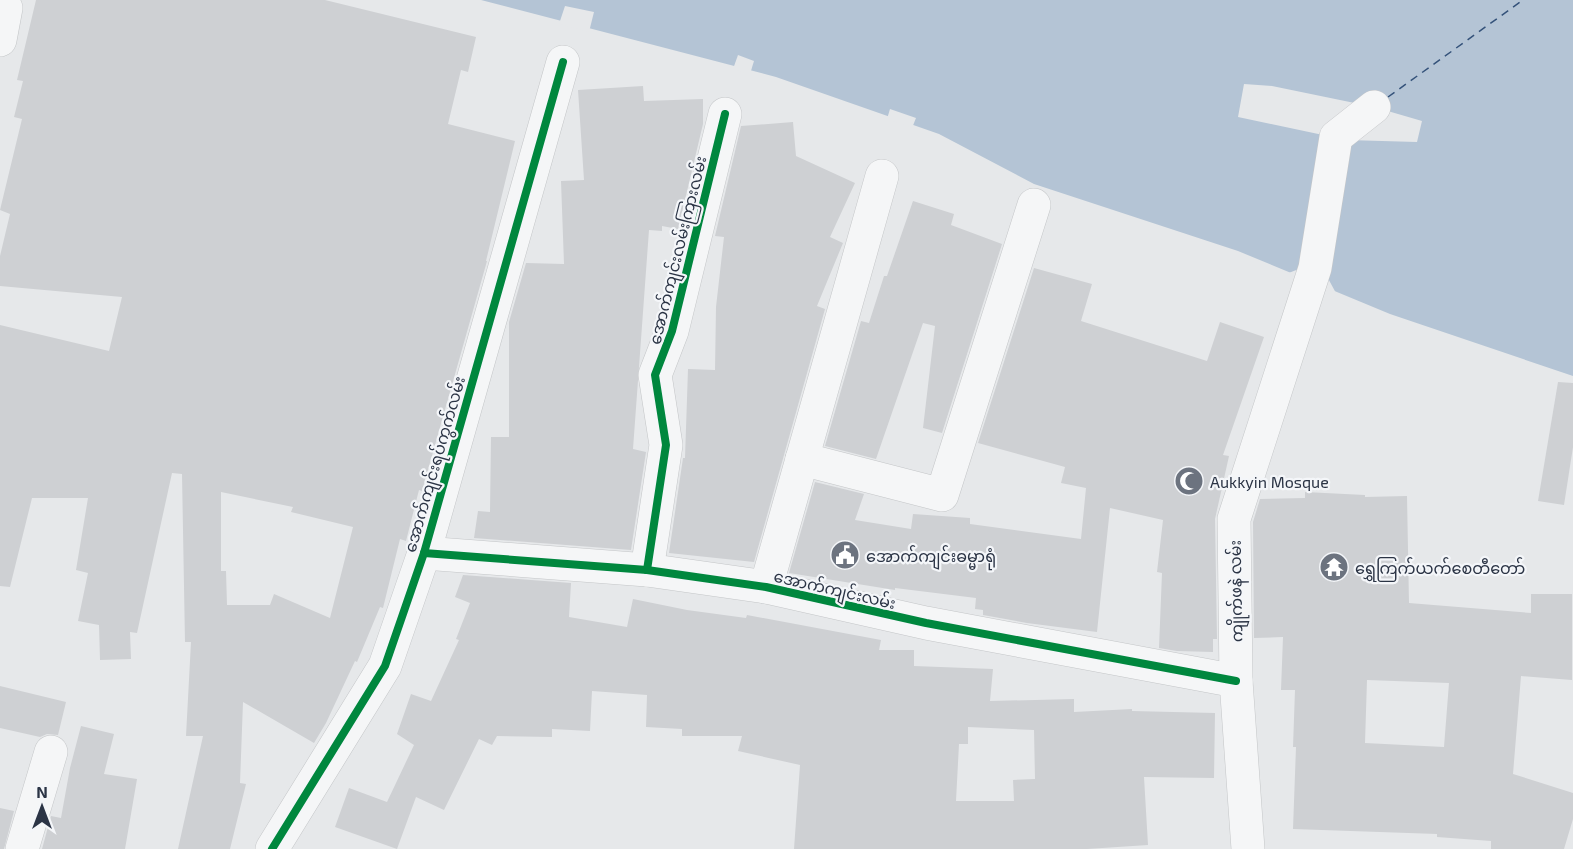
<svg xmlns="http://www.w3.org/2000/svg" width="1573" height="849" font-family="'Exo 2','Noto Sans Myanmar',sans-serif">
	<rect width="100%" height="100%" fill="#e6e8ea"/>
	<!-- water -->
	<polygon fill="#b4c4d5" points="481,0 1573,0 1573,376 1390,314 1238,251 1034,184 939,134 776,77"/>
	<!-- pier -->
	<g fill="#e6e8ea">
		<polygon points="565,6 594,12 589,32 559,24"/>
		<polygon points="738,55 754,61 750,74 733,69"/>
		<polygon points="1244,84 1272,86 1374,107 1422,121 1417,142 1347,140 1323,269 1337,295 1286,274 1304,267 1323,135 1238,117"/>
		<polygon points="890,109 916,118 912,128 887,119"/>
	</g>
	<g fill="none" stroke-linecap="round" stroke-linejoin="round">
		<!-- ferry -->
		<polyline stroke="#34527a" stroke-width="1.5" stroke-dasharray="8 6" stroke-linecap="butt" points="1388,97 1523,0"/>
	</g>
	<!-- building -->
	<g fill="#ced0d3" fill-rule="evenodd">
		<path d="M 36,0 L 325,0 L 476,37 L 468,72 L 461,70 L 448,124 L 515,141 L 486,261 L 487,261 L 422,491 L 419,490 L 406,541 L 400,539 L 383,608 L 380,607 L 357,662 L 355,661 L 326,723 L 314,743 L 243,702 L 240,783 L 246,784 L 230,849 L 178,849 L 203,736 L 186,736 L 191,642 L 185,642 L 182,474 L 172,473 L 137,633 L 130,632 L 131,659 L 100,660 L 99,625 L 78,621 L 88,573 L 76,570 L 88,498 L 32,498 L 10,587 L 0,586 L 0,325 L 109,351 L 122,297 L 0,286 L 0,256 L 10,214 L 0,210 L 22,119 L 14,117 L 23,81 L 17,80 ZM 221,492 L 293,507 L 291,512 L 353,527 L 330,618 L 274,594 L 270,605 L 227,605 L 226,571 L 221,571 Z"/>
		<polygon points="643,86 644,101 703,99 703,124 678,229 662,226 662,231 649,230 633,449 646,452 631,550 474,538 478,511 490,512 491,437 509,437 509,322 526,263 564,264 561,181 584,180 578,90"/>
		<polygon points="793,122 796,156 855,183 830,237 843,243 817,306 825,309 754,562 669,553 683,458 685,458 688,369 715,370 716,307 724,237 715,236 741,126"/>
		<polygon points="913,201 954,214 951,225 1002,244 942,433 923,428 935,326 923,323 876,459 825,446 861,321 869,323 884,276 887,276"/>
		<polygon points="1034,268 1092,284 1081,321 1207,361 1220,322 1264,337 1223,455 1229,456 1215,519 1217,639 1213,639 1213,652 1177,651 1159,648 1162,573 1157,572 1163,520 1110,508 1097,632 1027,623 983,615 983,610 975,609 976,598 895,588 895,590 789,573 815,482 864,494 855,520 911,529 913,514 970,518 970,524 1081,539 1086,488 1061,483 1065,467 978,443"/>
		<polygon points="1558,382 1573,383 1573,447 1564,505 1538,501"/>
		<path d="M 1305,492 L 1365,495 L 1365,497 L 1407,496 L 1409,603 L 1531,613 L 1531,594 L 1572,594 L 1572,680 L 1521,676 L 1513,774 L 1573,793 L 1573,819 L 1564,849 L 1491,849 L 1491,841 L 1437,837 L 1437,834 L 1293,829 L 1296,747 L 1293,747 L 1295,690 L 1281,690 L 1283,637 L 1254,638 L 1253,522 L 1260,499 L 1305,498 ZM 1367,680 L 1449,683 L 1444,747 L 1365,743 Z"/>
		<path d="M 463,575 L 571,583 L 569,617 L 627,627 L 633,599 L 687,610 L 746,618 L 747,615 L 881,640 L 879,650 L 914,650 L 914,666 L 993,669 L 990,701 L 1074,699 L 1074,712 L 1132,709 L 1132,711 L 1215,713 L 1214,778 L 1144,777 L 1148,845 L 1087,849 L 794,849 L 800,765 L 738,751 L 742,736 L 682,736 L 682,729 L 646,727 L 647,695 L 592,691 L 590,731 L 552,729 L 552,737 L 497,736 L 492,745 L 479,739 L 444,810 L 416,797 L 397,849 L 335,827 L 349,788 L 387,802 L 414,745 L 397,734 L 411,694 L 431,701 L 459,640 L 456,639 L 470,603 L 455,597 ZM 968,727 L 1034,730 L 1035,779 L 1013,780 L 1014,801 L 956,801 L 959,744 L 968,744 Z"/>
		<polygon points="0,686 66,702 58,735 47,734 40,737 0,728"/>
		<polygon points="81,726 114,734 104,774 137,779 125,849 42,849 51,816 61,818 70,768"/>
		<polygon points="0,808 14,811 4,849 0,849"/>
	</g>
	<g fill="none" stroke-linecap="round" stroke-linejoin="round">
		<!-- minor casing -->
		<g stroke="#c4c6c8" stroke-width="34">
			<g id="minor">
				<polyline points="0,40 6,8"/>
				<polyline points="802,459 942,495 1034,205"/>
				<polyline points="424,553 647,570 766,587 926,623 1236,681"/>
				<polyline points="647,570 666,445 655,375 672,331 725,114"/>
				<polyline points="766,587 882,176"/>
				<polyline points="22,849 51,752"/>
				<polyline points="272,849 385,666 424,553 563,62"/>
				<polyline points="1248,849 1236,681 1234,519 1315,268 1336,137 1374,107"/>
			</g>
		</g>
		<!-- minor -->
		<use href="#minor" stroke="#f5f6f7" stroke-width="33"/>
		<!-- cycleway casing -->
		<g stroke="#f4f6f9" stroke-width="11">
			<g id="cycleway">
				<polyline points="424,553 647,570 766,587 926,623 1236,681"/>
				<polyline points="647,570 666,445 655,375 672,331 725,114"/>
				<polyline points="272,849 385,666 424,553 563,62"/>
			</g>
		</g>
		<!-- cycleway -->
		<use href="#cycleway" stroke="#00873e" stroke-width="8"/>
	</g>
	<!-- icons -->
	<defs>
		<g id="mosque-disc" transform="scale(1.5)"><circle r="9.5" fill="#6c737f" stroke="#f4f6f9"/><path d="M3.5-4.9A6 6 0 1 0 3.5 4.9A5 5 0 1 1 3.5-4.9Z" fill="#fff"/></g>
		<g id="civic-disc" transform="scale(1.5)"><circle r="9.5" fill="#6c737f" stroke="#f4f6f9"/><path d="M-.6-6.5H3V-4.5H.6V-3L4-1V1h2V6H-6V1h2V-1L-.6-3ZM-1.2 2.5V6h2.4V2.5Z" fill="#fff"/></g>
		<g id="temple-disc" transform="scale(1.5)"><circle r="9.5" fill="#6c737f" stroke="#f4f6f9"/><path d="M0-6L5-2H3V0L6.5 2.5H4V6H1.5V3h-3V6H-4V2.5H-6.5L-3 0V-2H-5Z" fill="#fff"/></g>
	</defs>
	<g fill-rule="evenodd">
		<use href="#mosque-disc" x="1189" y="481"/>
		<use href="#civic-disc" x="845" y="555"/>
		<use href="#temple-disc" x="1334" y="567"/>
	</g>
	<g text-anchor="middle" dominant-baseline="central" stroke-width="4.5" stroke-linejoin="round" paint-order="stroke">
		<!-- street labels -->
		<g font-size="16" fill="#2b3445" stroke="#f4f6f9">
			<text transform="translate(677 250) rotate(-76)">အောက်ကျင်းလမ်းကြားလမ်း</text>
			<text transform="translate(434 464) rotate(-74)">အောက်ကျင်းရပ်ကွက်လမ်း</text>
			<text transform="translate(835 589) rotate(13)">အောက်ကျင်းလမ်း</text>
			<text transform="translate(1235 591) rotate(-91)">ကျိုက်ဖနဲ လမ်း</text>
		</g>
		<!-- poi labels -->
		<g font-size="16" fill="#2b3445" stroke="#f4f6f9" text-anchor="start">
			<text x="1210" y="481">Aukkyin Mosque</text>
			<text x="866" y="555">အောက်ကျင်းဓမ္မာရုံ</text>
			<text x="1355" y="567">ရွှေကြက်ယက်စေတီတော်</text>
		</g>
	</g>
	<!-- north arrow -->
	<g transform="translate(42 807)" stroke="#f4f6f9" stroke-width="4.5" paint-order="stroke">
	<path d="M0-4.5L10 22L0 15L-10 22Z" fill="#2b3445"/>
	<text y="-9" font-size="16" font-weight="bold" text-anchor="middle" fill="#2b3445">N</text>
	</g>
</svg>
